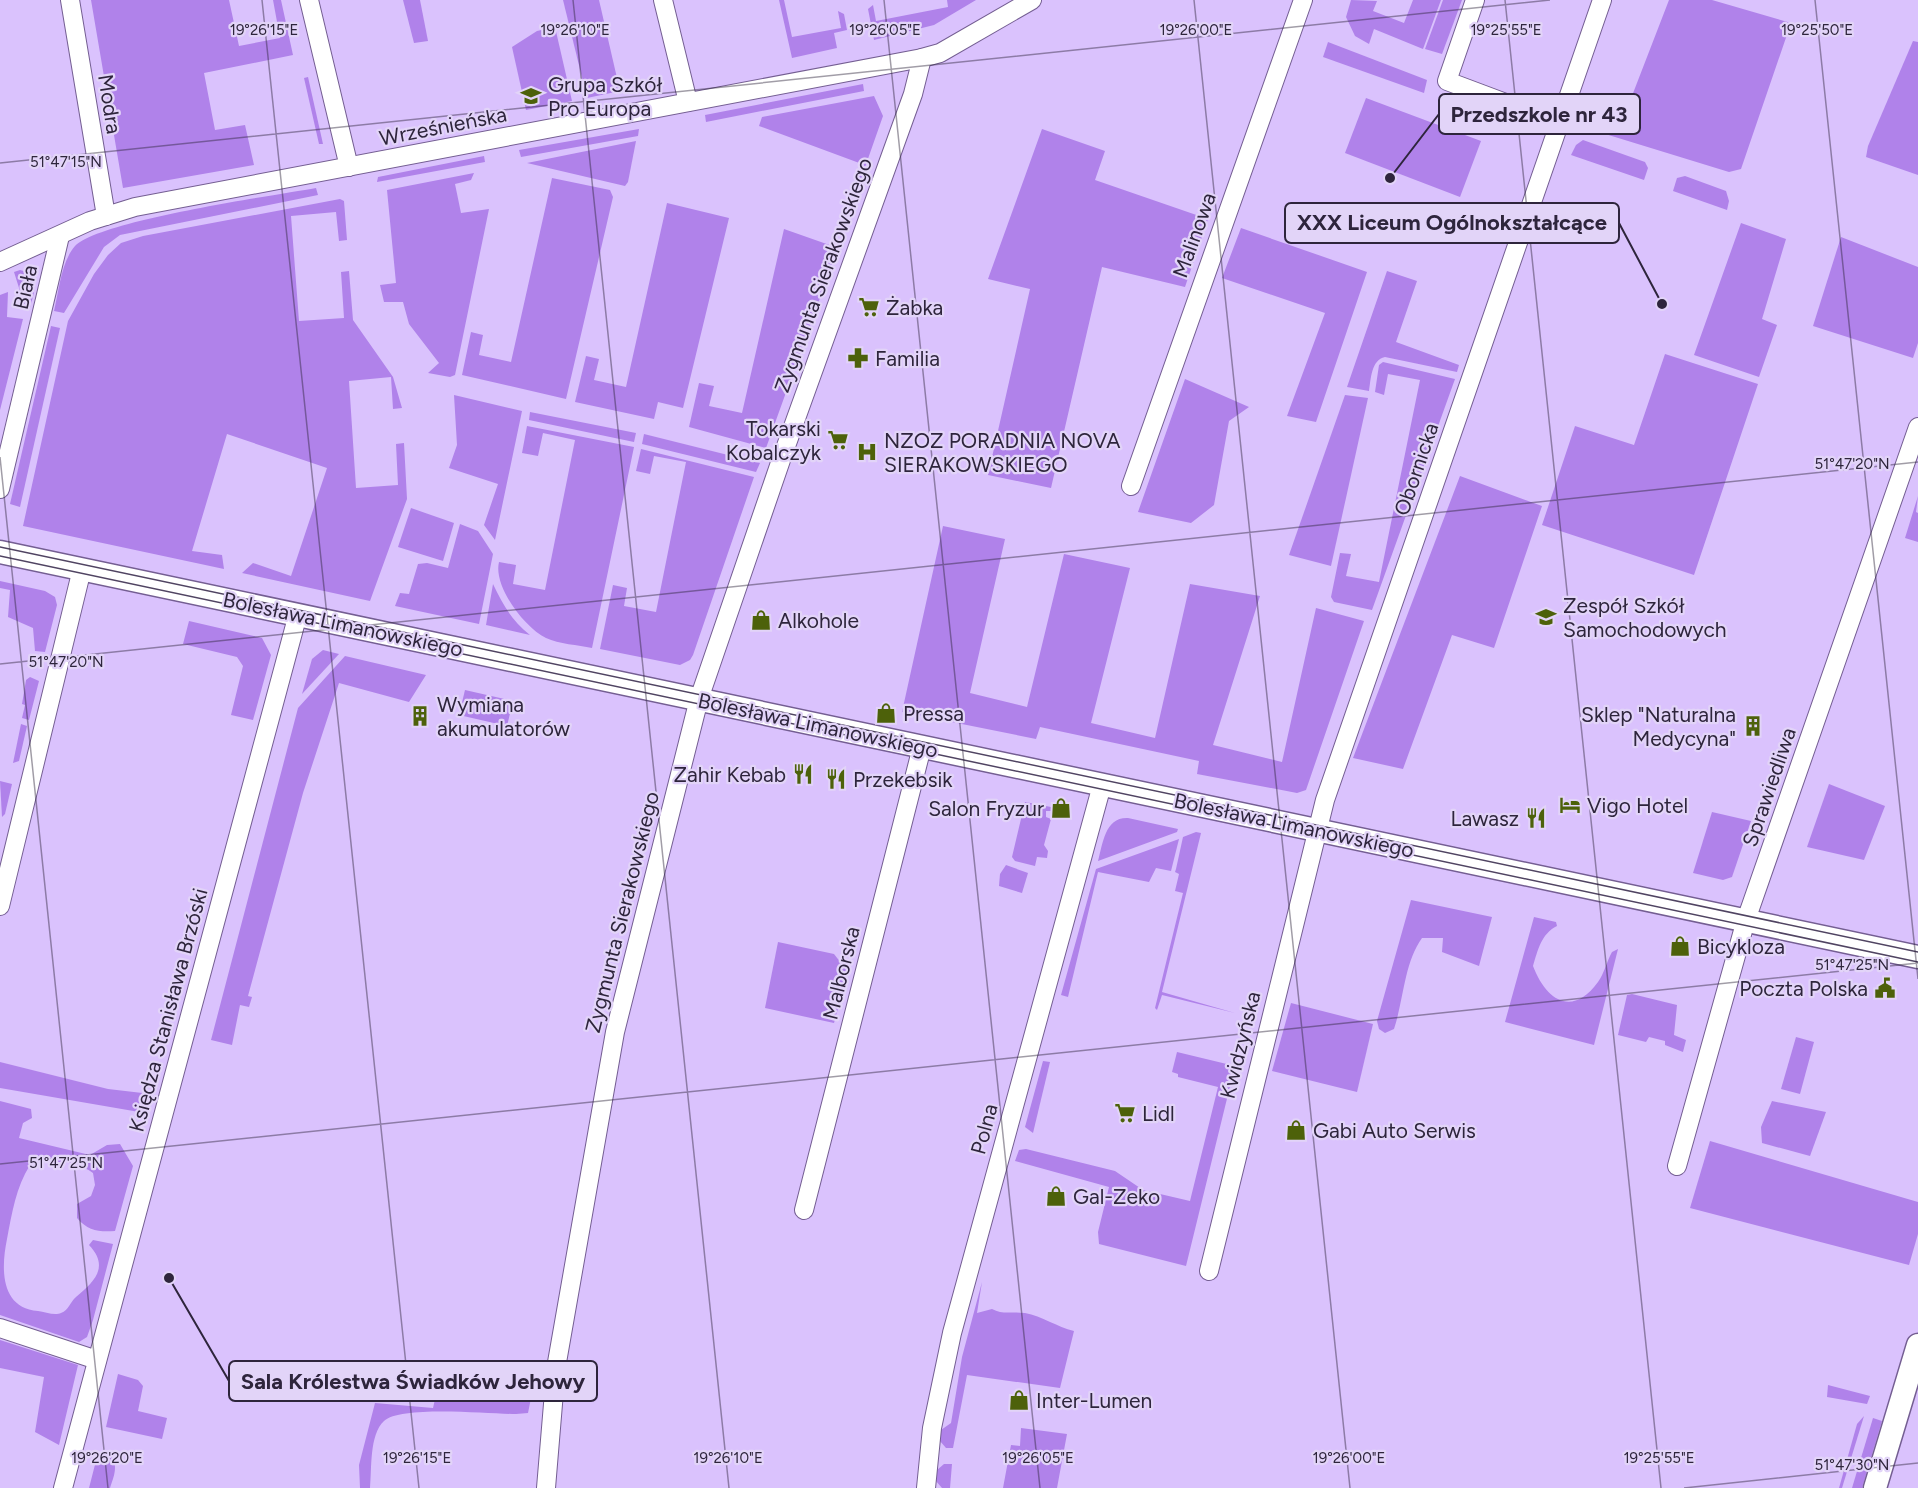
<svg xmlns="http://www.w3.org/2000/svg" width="1918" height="1488" font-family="Figtree,sans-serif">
	<rect width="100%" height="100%" fill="#dac2fd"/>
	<!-- green -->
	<g fill="#b082ea">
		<polygon points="91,0 229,0 239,46 280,38 273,0 281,0 293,55 204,73 215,130 245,125 254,165 123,188"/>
		<polygon points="403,0 420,0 428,41 414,43"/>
		<polygon points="563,0 599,0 620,91 587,98"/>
		<polygon points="779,0 784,0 792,37 841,28 838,11 844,14 847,30 834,33 837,48 792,58"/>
		<polygon points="947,0 976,0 934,25 874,40 868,9 873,5 876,21 948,7"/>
		<polygon points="1351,0 1377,1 1373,11 1404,23 1413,0 1441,0 1423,49 1374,29 1369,44 1355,36 1346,17"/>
		<polygon points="1443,0 1462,0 1442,54 1425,49"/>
		<polygon points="1669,0 1712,0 1791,23 1741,169 1729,172 1602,133 1591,98 1625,114"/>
		<polygon points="555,27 572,101 526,110 512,47 537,31"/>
		<polygon points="1913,41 1918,42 1918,175 1866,157 1868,146"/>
		<polygon points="1328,42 1427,80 1424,93 1323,57"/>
		<polygon points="308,77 323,144 319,144 304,78"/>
		<polygon points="863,84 864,91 706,122 705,115"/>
		<polygon points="874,96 883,116 857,190 854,189 862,164 759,126 762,117"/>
		<polygon points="1366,98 1481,141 1460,197 1345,153"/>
		<polygon points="639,129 638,136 521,157 519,150"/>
		<polygon points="1042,129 1105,151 1095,180 1208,219 1185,287 1102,267 1051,488 988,475 1030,289 988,279"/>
		<polygon points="1583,140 1645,162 1648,168 1644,180 1571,155 1576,145"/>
		<polygon points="636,141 628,182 625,186 527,163"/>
		<polygon points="484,156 485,162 377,182 378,177"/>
		<polygon points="474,173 471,180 455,184 461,213 489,209 455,375 450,377 428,373 439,363 409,324 403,302 384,302 380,285 396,283 387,190"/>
		<polygon points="1685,176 1726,191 1729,201 1727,210 1673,191 1677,178"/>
		<polygon points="552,178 610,190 613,197 566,399 462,375 471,332 483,335 479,355 511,362"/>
		<path d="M 316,188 L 318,195 L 120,235 L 104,247 L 64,313 L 54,311 C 59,291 61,262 75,246 C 101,220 272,196 316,188 Z"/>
		<polygon points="340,199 344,201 347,240 339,241 336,212 291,216 299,321 344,318 341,272 349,271 353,320 393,377 402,408 393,409 391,377 349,381 356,488 398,485 396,444 404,443 407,499 370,601 242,573 253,563 291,576 327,468 227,434 192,551 222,555 224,569 23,526 68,321 94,274 108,255 121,243 143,236"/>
		<polygon points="667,203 729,218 683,408 658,402 654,419 575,402 586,356 599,359 594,380 626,387"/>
		<polygon points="1741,223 1786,239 1762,319 1777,325 1759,377 1694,355"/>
		<polygon points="1241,228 1367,272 1316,422 1287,416 1325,313 1222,278"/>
		<polygon points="784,229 838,248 766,448 689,427 699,383 714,386 709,406 742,413"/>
		<polygon points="1841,237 1918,267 1918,343 1913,358 1813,326"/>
		<path d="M 20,270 C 42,274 34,292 30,308 L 25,307 L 14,272 Z"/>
		<path d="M 1387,271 L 1417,281 L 1396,342 L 1459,365 L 1457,372 L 1385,357 C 1371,360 1371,379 1369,391 L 1347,387 Z"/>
		<polygon points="8,292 7,317 23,319 0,410 0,295"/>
		<polygon points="51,326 60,328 20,507 10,504"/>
		<polygon points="1665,354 1758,384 1694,575 1542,525 1575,426 1634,445"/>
		<polygon points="1383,362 1455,379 1372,610 1334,602 1331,597 1340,553 1351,554 1346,576 1379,582 1420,380 1388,374 1384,395 1375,392 1379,365"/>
		<polygon points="1185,379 1249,407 1229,421 1214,505 1191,523 1138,512"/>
		<polygon points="454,395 522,411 495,540 484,525 498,484 449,468 457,445"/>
		<polygon points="1345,395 1368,398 1331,566 1289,555"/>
		<polygon points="530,412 636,433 634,442 529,420"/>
		<path d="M 527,426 L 634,447 L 592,648 C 578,645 559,644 546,638 C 524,627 493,586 499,562 L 516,565 L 513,584 L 545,590 L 575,440 L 543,433 L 538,456 L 522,453 Z"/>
		<polygon points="644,434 760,463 756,472 642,444"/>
		<polygon points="641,449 754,477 693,655 690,660 680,665 600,649 613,585 627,588 624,606 656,612 686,462 654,456 650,474 636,471"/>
		<polygon points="1460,476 1542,506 1494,648 1452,635 1403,769 1353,758"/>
		<polygon points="1918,496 1916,512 1918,513 1918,542 1905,538"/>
		<polygon points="411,508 454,523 443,561 398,547"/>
		<polygon points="460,524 478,531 493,554 479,624 395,606 400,593 409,594 418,564 427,563 448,568"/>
		<polygon points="943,526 1005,539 970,693 1027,707 1064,554 1130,568 1091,723 1155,738 1190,584 1260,596 1213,745 1282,762 1316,608 1364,621 1306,790 1297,793 1197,774 1199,761 1040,727 1036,739 902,712"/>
		<polygon points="0,581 45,591 55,597 57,605 45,652 35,651 33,628 8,617 10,590 0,588"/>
		<path d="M 493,584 C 503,605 512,621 530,635 L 486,625 Z"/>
		<polygon points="189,621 262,638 271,655 253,720 231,715 243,666 237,657 183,644"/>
		<polygon points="323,650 339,654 302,694 312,659"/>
		<polygon points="345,656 426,675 409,702 339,683 303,793 248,996 252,997 249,1007 240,1005 232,1045 211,1040 298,708"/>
		<polygon points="30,677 39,681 29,720 22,718 25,705 22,704 26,680"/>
		<polygon points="465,690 513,701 507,726 459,715"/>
		<polygon points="21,724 27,726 19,761 13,763"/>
		<polygon points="0,781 12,784 5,814 2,817"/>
		<polygon points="1829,784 1885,806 1864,860 1807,847"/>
		<polygon points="1025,802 1051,807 1052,811 1046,811 1046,817 1051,819 1044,845 1048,851 1047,858 1037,857 1035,866 1015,861 1012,857"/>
		<polygon points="1712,812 1751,821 1732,877 1723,880 1693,873"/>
		<path d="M 1128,818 L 1178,829 L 1177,832 L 1098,861 C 1103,843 1105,817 1128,818 Z"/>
		<polygon points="1196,832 1201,833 1162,992 1235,1013 1162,995 1157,1010 1155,1008 1183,893 1175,891 1179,874 1175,872 1176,869 1183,837"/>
		<polygon points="1179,839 1171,871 1156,868 1149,882 1098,872 1068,997 1061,995 1096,869"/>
		<polygon points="1006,865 1028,873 1022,893 999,886 1000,874"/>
		<path d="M 1411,900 L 1492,917 L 1479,966 L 1442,952 L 1443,938 L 1422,938 C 1404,963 1404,999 1394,1029 L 1385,1033 L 1379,1029 L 1377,1021 Z"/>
		<path d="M 1534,917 L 1556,922 L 1557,926 C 1541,934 1538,950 1533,966 C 1546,1000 1572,1018 1598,982 C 1604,974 1607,961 1612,952 L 1618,949 L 1594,1045 L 1505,1022 Z"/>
		<polygon points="778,942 834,954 848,972 834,1023 765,1008"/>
		<polygon points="1632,994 1677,1005 1674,1035 1686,1040 1683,1052 1665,1045 1665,1041 1649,1037 1646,1042 1618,1035 1627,995"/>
		<polygon points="1291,1003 1373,1024 1357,1092 1272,1071"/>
		<polygon points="1796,1037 1814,1042 1800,1094 1781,1089"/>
		<polygon points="1177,1052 1235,1066 1186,1266 1099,1244 1098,1232 1109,1187 1015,1161 1019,1150 1026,1149 1115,1171 1143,1190 1190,1201 1218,1087 1178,1077 1178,1074 1172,1072"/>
		<polygon points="1043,1061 1050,1062 1033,1133 1025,1127"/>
		<polygon points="0,1062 108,1089 151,1094 145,1113 0,1088"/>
		<path d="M 0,1101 L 31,1109 L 32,1118 L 23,1123 L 19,1138 L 90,1155 L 107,1145 L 120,1144 L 133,1166 L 115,1231 C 99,1232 88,1231 77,1218 L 77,1204 L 91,1196 L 95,1185 L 93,1173 C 73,1159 54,1161 30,1165 C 16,1187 12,1213 7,1239 C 1,1268 0,1308 38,1311 C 45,1312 55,1316 61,1313 C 69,1310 70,1302 76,1297 C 94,1282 110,1267 89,1245 L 93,1240 L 113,1244 L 93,1320 L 87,1337 L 79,1342 L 0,1315 Z"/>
		<polygon points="1772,1101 1826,1112 1810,1156 1762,1143 1761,1127"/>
		<polygon points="1710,1141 1918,1202 1918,1234 1909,1265 1690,1208"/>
		<path d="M 982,1282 L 977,1313 L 992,1309 C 1003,1315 1012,1311 1025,1313 C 1042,1316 1057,1327 1074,1331 L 1060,1388 L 967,1375 L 953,1448 L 946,1448 L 940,1441 L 941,1430 L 951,1423 L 962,1357 Z"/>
		<polygon points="0,1340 78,1365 59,1445 35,1432 44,1377 0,1368"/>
		<polygon points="118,1374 138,1380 143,1386 138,1411 167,1418 162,1439 106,1427"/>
		<path d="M 439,1382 L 517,1394 L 524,1390 L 532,1393 L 528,1413 L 516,1414 C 490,1414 401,1405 384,1421 C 369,1435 372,1469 370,1488 L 360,1488 L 359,1465 L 375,1403 L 433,1408 Z"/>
		<polygon points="1828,1385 1870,1396 1867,1404 1827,1397"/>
		<polygon points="1864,1416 1842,1488 1839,1488 1857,1424"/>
		<polygon points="1873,1418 1882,1421 1862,1488 1852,1488"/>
		<polygon points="1021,1428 1067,1434 1057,1488 1003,1488 1011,1445 1020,1446"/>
		<path d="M 98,1453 L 110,1455 C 119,1465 114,1476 110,1488 L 89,1488 Z"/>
		<polygon points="944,1464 952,1464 950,1488 942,1488 936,1481 937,1470"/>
	</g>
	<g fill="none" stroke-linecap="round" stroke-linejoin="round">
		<!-- minor casing -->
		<g stroke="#745e92" stroke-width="20">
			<g id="minor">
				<polyline points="70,0 106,216"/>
				<polyline points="309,0 349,167"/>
				<polyline points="663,0 688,102"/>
				<polyline points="1475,0 1447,81 1559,123"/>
				<polyline points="0,262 90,221 135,207 922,58 940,53 1032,0"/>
				<polyline points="1131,486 1303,0"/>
				<polyline points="0,489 60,236"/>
				<polyline points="0,906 82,569"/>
				<polyline points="1677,1166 1746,920 1918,427"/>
				<polyline points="804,1210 922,747"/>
				<polyline points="1209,1271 1325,800 1602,0"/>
				<polyline points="0,1328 97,1360"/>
				<polyline points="63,1488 298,614"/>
				<polyline points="546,1488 556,1368 615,1032 699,699 781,460 913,94 922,58"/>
				<polyline points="926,1488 932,1428 952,1333 1102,785"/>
			</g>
		</g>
		<!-- tertiary casing -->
		<g stroke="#745e92" stroke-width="25">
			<g id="tertiary">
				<polyline points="0,552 1918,957"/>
				<polyline points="1875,1488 1918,1345"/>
			</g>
		</g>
		<!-- minor -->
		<use href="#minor" stroke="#fff" stroke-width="18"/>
		<!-- tertiary -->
		<use href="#tertiary" stroke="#fff" stroke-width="22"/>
		<!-- tram -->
		<g stroke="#504462" stroke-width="1.5">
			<polyline points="0,547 1918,952"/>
			<polyline points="0,556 1918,962"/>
		</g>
	</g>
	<!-- ticks -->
	<path fill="none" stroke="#2e253c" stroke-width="1.5" stroke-opacity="0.45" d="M 262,0 L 419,1488M 573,0 L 729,1488M 884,0 L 1040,1488M 1194,0 L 1350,1488M 1505,0 L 1661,1488M 1815,0 L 1918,979M 0,163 L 1550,0M 0,457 L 108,1488M 0,664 L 1918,462M 0,1164 L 1918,963M 1684,1488 L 1918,1463"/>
	<!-- icons -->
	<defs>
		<g id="school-bare" transform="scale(1.62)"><path d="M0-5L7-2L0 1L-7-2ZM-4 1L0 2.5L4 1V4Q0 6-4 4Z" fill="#4d610a" stroke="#e2d4f8" stroke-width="2.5" paint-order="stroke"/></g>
		<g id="supermarket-bare" transform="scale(1.62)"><path d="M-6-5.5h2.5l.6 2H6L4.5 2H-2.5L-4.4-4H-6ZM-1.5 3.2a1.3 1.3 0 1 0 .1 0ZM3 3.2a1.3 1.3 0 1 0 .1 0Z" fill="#4d610a" stroke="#e2d4f8" stroke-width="2.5" paint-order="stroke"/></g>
		<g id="pharmacy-bare" transform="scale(1.62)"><path d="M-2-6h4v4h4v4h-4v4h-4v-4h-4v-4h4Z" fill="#4d610a" stroke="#e2d4f8" stroke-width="2.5" paint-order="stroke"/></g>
		<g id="hospital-bare" transform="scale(1.62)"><path d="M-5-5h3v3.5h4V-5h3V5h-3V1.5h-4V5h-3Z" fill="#4d610a" stroke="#e2d4f8" stroke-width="2.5" paint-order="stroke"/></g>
		<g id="shop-bare" transform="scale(1.62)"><path d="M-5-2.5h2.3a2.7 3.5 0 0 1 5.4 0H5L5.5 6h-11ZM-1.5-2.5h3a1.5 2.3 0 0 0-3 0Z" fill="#4d610a" stroke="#e2d4f8" stroke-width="2.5" paint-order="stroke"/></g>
		<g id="building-bare" transform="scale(1.62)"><path d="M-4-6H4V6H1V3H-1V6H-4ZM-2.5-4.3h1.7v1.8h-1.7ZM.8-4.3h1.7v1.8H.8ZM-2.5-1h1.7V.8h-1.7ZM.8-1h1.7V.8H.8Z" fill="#4d610a" stroke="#e2d4f8" stroke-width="2.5" paint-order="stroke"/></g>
		<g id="restaurant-bare" transform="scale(1.62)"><path d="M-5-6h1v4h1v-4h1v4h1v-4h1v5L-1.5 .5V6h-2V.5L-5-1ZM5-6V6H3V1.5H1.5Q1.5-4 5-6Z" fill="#4d610a" stroke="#e2d4f8" stroke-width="2.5" paint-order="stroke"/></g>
		<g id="hotel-bare" transform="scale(1.62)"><path d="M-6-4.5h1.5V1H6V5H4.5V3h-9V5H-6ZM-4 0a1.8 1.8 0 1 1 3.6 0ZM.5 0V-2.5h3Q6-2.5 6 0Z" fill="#4d610a" stroke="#e2d4f8" stroke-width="2.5" paint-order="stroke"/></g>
		<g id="civic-bare" transform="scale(1.62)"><path d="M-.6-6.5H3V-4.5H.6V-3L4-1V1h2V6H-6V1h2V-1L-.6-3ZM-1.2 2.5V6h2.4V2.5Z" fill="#4d610a" stroke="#e2d4f8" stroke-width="2.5" paint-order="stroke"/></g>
	</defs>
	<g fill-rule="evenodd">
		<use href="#school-bare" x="531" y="96"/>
		<use href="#supermarket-bare" x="869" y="307"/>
		<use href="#pharmacy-bare" x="858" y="358"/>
		<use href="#supermarket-bare" x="838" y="440"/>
		<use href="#hospital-bare" x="867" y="452"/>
		<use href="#school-bare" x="1546" y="617"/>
		<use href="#shop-bare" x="761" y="620"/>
		<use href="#shop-bare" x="886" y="713"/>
		<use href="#building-bare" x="420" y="716"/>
		<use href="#building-bare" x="1753" y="726"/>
		<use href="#restaurant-bare" x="803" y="774"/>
		<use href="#restaurant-bare" x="836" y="779"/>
		<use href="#hotel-bare" x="1570" y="805"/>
		<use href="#shop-bare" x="1061" y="808"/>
		<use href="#restaurant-bare" x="1536" y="818"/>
		<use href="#shop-bare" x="1680" y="946"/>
		<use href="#civic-bare" x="1885" y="988"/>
		<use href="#supermarket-bare" x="1125" y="1113"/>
		<use href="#shop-bare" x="1296" y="1130"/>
		<use href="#shop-bare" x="1056" y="1196"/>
		<use href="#shop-bare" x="1019" y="1400"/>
	</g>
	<g text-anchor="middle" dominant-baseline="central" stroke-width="4.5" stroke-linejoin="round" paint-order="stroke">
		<!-- poi labels -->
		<g font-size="21" fill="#2e253c" stroke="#e2d4f8" text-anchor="start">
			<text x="548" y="84">Grupa Szkół<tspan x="548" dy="24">Pro Europa</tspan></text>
			<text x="886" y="307">Żabka</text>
			<text x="875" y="358">Familia</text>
			<text x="821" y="428" text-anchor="end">Tokarski<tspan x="821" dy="24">Kobalczyk</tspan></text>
			<text x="884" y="440">NZOZ PORADNIA NOVA<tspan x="884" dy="24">SIERAKOWSKIEGO</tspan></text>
			<text x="1563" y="605">Zespół Szkół<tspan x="1563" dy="24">Samochodowych</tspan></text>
			<text x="778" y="620">Alkohole</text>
			<text x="437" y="704">Wymiana<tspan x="437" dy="24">akumulatorów</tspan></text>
			<text x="903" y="713">Pressa</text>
			<text x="1736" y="714" text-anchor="end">Sklep "Naturalna<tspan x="1736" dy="24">Medycyna"</tspan></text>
			<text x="786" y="774" text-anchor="end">Zahir Kebab</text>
			<text x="853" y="779">Przekebsik</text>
			<text x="1587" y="805">Vigo Hotel</text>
			<text x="1044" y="808" text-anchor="end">Salon Fryzur</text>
			<text x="1519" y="818" text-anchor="end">Lawasz</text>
			<text x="1697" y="946">Bicykloza</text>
			<text x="1868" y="988" text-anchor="end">Poczta Polska</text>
			<text x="1142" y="1113">Lidl</text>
			<text x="1313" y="1130">Gabi Auto Serwis</text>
			<text x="1073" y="1196">Gal-Zeko</text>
			<text x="1036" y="1400">Inter-Lumen</text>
		</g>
		<!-- street labels -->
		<g font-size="21" fill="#2e253c" stroke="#e2d4f8">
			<text transform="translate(110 104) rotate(81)">Modra</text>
			<text transform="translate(443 126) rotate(-11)">Wrześnieńska</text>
			<text transform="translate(1194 235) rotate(-70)">Malinowa</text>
			<text transform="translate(823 275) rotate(-70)">Zygmunta Sierakowskiego</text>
			<text transform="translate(25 287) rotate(-77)">Biała</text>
			<text transform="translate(1416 469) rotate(-71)">Obornicka</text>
			<text transform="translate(343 624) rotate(12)">Bolesława Limanowskiego</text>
			<text transform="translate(818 725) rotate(12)">Bolesława Limanowskiego</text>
			<text transform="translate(1769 787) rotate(-71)">Sprawiedliwa</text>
			<text transform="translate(1294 825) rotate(12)">Bolesława Limanowskiego</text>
			<text transform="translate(622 912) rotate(-76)">Zygmunta Sierakowskiego</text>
			<text transform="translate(841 973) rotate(-76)">Malborska</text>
			<text transform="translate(168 1010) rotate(-75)">Księdza Stanisława Brzóski</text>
			<text transform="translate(1240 1045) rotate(-76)">Kwidzyńska</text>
			<text transform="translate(984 1129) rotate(-75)">Polna</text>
		</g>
	</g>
	<g font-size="15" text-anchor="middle" fill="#2e253c" stroke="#e2d4f8" stroke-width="4.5" stroke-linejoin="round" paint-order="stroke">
		<text x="264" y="35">19°26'15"E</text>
		<text x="575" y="35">19°26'10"E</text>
		<text x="885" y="35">19°26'05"E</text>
		<text x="1196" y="35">19°26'00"E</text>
		<text x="1506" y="35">19°25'55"E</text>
		<text x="1817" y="35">19°25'50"E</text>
		<text x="66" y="167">51°47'15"N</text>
		<text x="1852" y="469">51°47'20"N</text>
		<text x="66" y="667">51°47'20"N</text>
		<text x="1852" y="970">51°47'25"N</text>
		<text x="66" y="1168">51°47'25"N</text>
		<text x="107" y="1463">19°26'20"E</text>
		<text x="417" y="1463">19°26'15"E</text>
		<text x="728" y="1463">19°26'10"E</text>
		<text x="1038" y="1463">19°26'05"E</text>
		<text x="1349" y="1463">19°26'00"E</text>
		<text x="1659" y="1463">19°25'55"E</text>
		<text x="1852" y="1470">51°47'30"N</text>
	</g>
	<!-- callouts -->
	<path fill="none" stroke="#2e253c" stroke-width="2" d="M1390 178L1439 114M1662 304L1619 223M169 1278L229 1381"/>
	<g fill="#2e253c" stroke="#e2d4f8" stroke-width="2">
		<circle cx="1390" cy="178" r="6"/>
		<circle cx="1662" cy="304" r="6"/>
		<circle cx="169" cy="1278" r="6"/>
	</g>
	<g fill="#e2d4f8" stroke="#2e253c" stroke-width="2">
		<rect x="1439" y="94" width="201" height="40" rx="6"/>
		<rect x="1285" y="203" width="334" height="40" rx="6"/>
		<rect x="229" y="1361" width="368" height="40" rx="6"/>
	</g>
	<g font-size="22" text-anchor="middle" font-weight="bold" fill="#2e253c">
		<text x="1539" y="122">Przedszkole nr 43</text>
		<text x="1452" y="230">XXX Liceum Ogólnokształcące</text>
		<text x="413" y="1389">Sala Królestwa Świadków Jehowy</text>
	</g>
</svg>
